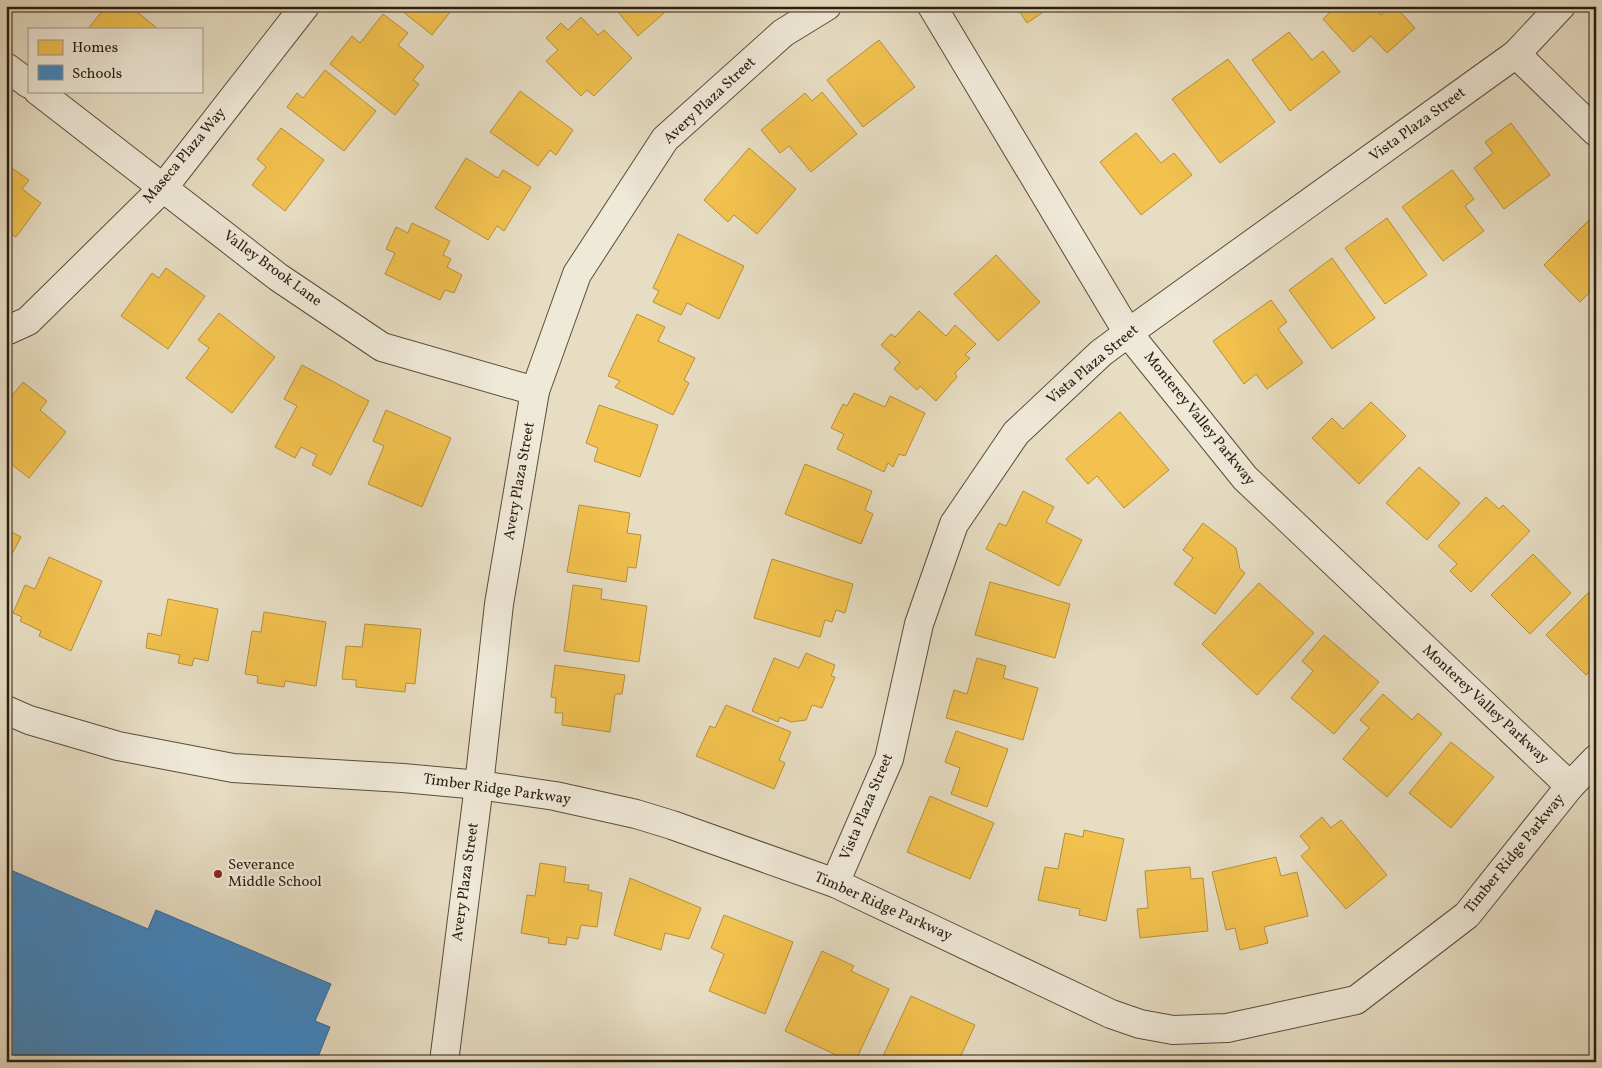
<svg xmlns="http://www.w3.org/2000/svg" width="1602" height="1068" font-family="Vollkorn,serif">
	<rect width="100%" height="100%" fill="#e7ddc3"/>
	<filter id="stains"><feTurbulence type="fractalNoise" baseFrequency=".004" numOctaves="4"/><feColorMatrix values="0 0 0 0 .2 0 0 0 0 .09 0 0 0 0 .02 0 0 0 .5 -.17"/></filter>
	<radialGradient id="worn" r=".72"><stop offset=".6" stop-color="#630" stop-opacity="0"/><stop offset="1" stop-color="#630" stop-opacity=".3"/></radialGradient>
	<!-- homes -->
	<g fill="#f2c14e" stroke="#b6903b">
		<polygon points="106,6 130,6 158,29 88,29"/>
		<polygon points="396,6 455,6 432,35"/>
		<polygon points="613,6 672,6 638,36"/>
		<polygon points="1016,6 1052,6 1027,23"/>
		<polygon points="1336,6 1373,6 1381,15 1391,6 1395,6 1415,28 1387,53 1371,36 1353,52 1323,19"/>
		<polygon points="383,14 408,33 398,45 424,66 413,80 419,84 395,115 330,64 352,36 360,43"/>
		<polygon points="581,17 598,35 604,30 632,58 594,96 587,90 581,96 546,61 558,50 546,38 561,23 568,30"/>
		<polygon points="1289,32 1312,60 1323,51 1340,72 1290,111 1252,60"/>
		<polygon points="879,40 915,87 863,127 827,80"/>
		<polygon points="1228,59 1275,122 1220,163 1172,99"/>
		<polygon points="325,70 376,111 344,151 287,107 297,93 303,98"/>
		<polygon points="520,91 573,130 556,155 550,150 538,166 490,132"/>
		<polygon points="822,92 857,134 811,172 789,146 780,153 761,130 805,93 812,101"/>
		<polygon points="1511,123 1550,175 1504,209 1474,168 1493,153 1485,142"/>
		<polygon points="281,128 324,160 285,211 252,185 266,167 257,159"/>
		<polygon points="1136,133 1161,163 1174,153 1192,175 1141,215 1100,162"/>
		<polygon points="749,148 796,189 757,234 734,215 728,222 704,200"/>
		<polygon points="466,158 498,178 503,170 531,187 504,231 497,226 488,240 435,208"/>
		<polygon points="6,164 29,180 22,189 41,203 16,237 6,231"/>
		<polygon points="1452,170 1474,199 1465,206 1484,231 1443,261 1402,207"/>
		<polygon points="1593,216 1596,219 1596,286 1580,302 1544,265"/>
		<polygon points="1387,218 1427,275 1385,304 1345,248"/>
		<polygon points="412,223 450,241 443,255 451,259 447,267 462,275 454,293 445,290 440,300 385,274 395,253 386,249 396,227 408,233"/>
		<polygon points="678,234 744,266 719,319 687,303 681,315 653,302 659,291 653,288"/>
		<polygon points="996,255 1040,302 998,341 954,294"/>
		<polygon points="1332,258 1375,318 1332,349 1289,290"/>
		<polygon points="166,268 205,296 168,349 121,316 152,273 159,278"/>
		<polygon points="1271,300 1287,322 1278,329 1303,363 1267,389 1256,374 1244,384 1213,341"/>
		<polygon points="919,311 946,336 955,325 976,344 965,355 970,358 955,373 957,377 936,401 920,386 917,390 894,369 900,362 881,345 891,334 895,337"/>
		<polygon points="219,313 275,357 232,413 186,378 209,348 198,340"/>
		<polygon points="637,314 665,327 658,341 695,358 684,380 689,383 673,415 615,387 620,381 608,376"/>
		<polygon points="302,365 369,401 331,475 312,465 317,455 301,447 295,458 275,447 297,406 284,399"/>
		<polygon points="23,382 47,401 40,410 66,432 29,478 6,460 6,403"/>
		<polygon points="854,393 885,407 890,396 925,413 905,456 899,454 893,467 888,463 884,472 837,449 844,434 831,428 843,404 847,406"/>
		<polygon points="1371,402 1406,436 1359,484 1312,438 1332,418 1343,429"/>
		<polygon points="599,405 658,425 640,477 594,461 598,448 586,443"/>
		<polygon points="386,410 451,438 422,507 368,484 384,446 373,441"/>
		<polygon points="1120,412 1169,470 1124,508 1097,476 1088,484 1066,459"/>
		<polygon points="805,464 872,491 865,510 873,514 861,544 785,514"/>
		<polygon points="1419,467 1460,503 1427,540 1386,503"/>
		<polygon points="1023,491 1054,507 1046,522 1082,540 1059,586 986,549 999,523 1006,526"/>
		<polygon points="1486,497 1499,509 1503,505 1530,531 1471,592 1450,571 1457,564 1438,546"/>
		<polygon points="579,505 630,513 627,533 641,535 636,568 628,567 626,582 567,572"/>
		<polygon points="1203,523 1236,548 1240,569 1245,573 1215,614 1174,584 1193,558 1183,550"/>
		<polygon points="6,529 21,537 6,565"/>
		<polygon points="1533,554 1571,593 1530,634 1491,595"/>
		<polygon points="49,557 102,581 71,651 39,636 41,631 20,621 22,617 13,613 25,585 35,589"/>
		<polygon points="772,559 853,584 845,613 836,610 832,622 825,620 820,637 754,618"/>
		<polygon points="990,582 1070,604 1055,658 975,635"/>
		<polygon points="1259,583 1314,633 1257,695 1202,644"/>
		<polygon points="573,585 602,589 601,599 647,606 639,662 564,651"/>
		<polygon points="1593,588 1596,590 1596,665 1586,675 1546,635"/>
		<polygon points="168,599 218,609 208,661 194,658 192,666 178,663 180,655 146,648 148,633 161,636"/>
		<polygon points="264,612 326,622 316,686 285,681 284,687 257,683 258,676 245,674 252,631 261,632"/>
		<polygon points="365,624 421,629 415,684 406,683 405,692 356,687 356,680 342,679 346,646 362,647"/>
		<polygon points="1324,635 1379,682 1334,734 1291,698 1313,671 1302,661"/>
		<polygon points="806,653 835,665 831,676 835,677 822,708 812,705 806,720 791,722 780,717 778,722 752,711 774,658 799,668"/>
		<polygon points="977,658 1006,666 1003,678 1038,688 1023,740 946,718 954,690 967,694"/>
		<polygon points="555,665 625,675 622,694 615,694 610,732 562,725 563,713 555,713 556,698 551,697"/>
		<polygon points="1383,694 1412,720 1418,713 1442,734 1387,797 1343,759 1369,728 1360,720"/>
		<polygon points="726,705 791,732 779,760 785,763 774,789 696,756 710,726 715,728"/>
		<polygon points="956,731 1008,749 987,807 951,794 960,768 945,762"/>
		<polygon points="1451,742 1494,777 1451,828 1409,793"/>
		<polygon points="930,796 994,823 970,879 907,852"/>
		<polygon points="1322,817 1331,828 1341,820 1387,875 1346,909 1301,856 1310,848 1300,836"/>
		<polygon points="1084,830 1124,839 1106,921 1079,915 1080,909 1038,900 1045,867 1058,869 1065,833 1083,837"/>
		<polygon points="1276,857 1281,876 1297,872 1308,916 1264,927 1268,943 1240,950 1235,928 1226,930 1212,872"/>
		<polygon points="540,863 566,867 564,882 589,885 588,890 602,893 597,927 581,925 578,939 567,937 566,945 548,943 549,938 521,933 527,895 535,896"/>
		<polygon points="1190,867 1191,879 1203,878 1208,931 1140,938 1137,909 1148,908 1145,871"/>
		<polygon points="630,878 701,908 689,939 665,933 661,950 614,935"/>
		<polygon points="724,915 793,942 765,1014 709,991 724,954 711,948"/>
		<polygon points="822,951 854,966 851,971 889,989 855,1062 851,1062 785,1031"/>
		<polygon points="911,996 975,1025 958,1062 894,1062 883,1056"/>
	</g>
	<!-- schools -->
	<polygon fill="#3f88c5" stroke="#39688e" points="6,868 148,929 156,910 331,984 315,1021 330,1027 316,1062 60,1062 53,1059 51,1062 6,1062"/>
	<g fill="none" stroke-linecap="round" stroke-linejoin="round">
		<!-- minor casing -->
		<g stroke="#5a4d3c" stroke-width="30">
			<g id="minor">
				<polyline points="932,6 1128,333 1245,478 1570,786"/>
				<polyline points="1516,54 1596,132"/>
				<polyline points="6,67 29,84"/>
				<polyline points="38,91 278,277 382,347 535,391"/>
				<polyline points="6,331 28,321 163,188 305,6"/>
				<polyline points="6,710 29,720 118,746 233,768 403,778 479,785 555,796 636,814 672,825 835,883 1111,1014 1140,1024 1173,1030 1227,1028 1356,1000 1467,915 1570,786 1596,759"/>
				<polyline points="835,883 889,759 919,624 954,524 1016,433 1101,353 1128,333 1516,54 1561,6"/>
				<polyline points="444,1062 479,785 499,604 535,391 577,274 665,139 783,33 827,6"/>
			</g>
		</g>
		<!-- path -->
		<polyline stroke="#2b1d0f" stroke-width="3" stroke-dasharray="1 2.5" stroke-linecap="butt" points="56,1062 56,1060"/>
		<!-- minor -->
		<use href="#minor" stroke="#efe9d8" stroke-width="28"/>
	</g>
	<!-- markers -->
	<circle fill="#8f2418" stroke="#efe9d8" stroke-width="2" cx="218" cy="874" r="5"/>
	<g text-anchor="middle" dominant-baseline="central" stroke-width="5" stroke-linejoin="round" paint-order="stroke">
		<!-- street labels -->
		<g font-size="15" fill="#2b1d0f" stroke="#efe9d8">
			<text transform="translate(710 101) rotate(-43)">Avery Plaza Street</text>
			<text transform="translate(1418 125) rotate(-36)">Vista Plaza Street</text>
			<text transform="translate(185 156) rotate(-50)">Maseca Plaza Way</text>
			<text transform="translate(272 269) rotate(36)">Valley Brook Lane</text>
			<text transform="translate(1093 365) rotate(-40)">Vista Plaza Street</text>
			<text transform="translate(1199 419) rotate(51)">Monterey Valley Parkway</text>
			<text transform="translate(520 481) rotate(-80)">Avery Plaza Street</text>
			<text transform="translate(1485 705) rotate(43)">Monterey Valley Parkway</text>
			<text transform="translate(497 790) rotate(8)">Timber Ridge Parkway</text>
			<text transform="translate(867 807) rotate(-67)">Vista Plaza Street</text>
			<text transform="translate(1515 854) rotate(-51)">Timber Ridge Parkway</text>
			<text transform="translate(466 882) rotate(-82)">Avery Plaza Street</text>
			<text transform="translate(883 907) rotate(24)">Timber Ridge Parkway</text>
		</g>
		<!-- poi labels -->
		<g font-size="15" fill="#2b1d0f" stroke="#efe9d8" text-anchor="start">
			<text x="228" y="865">Severance<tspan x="228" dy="17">Middle School</tspan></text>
		</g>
	</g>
	<!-- margin -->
	<rect width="1602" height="1068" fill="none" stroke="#e7ddc3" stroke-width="25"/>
	<rect x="8" y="8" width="1587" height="1053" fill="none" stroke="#2b1d0f" stroke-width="2.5"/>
	<rect x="12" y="12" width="1577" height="1043" fill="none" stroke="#2b1d0f"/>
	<!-- legend -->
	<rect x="28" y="28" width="175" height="65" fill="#efe9d8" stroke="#a19788"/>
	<rect x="38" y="40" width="25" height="15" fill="#f2c14e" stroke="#a19788"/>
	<text x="72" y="52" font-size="15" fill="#2b1d0f">Homes</text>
	<rect x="38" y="65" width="25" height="15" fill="#3f88c5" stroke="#a19788"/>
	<text x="72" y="78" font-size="15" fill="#2b1d0f">Schools</text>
	<rect width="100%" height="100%" filter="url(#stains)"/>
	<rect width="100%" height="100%" fill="url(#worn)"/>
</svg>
